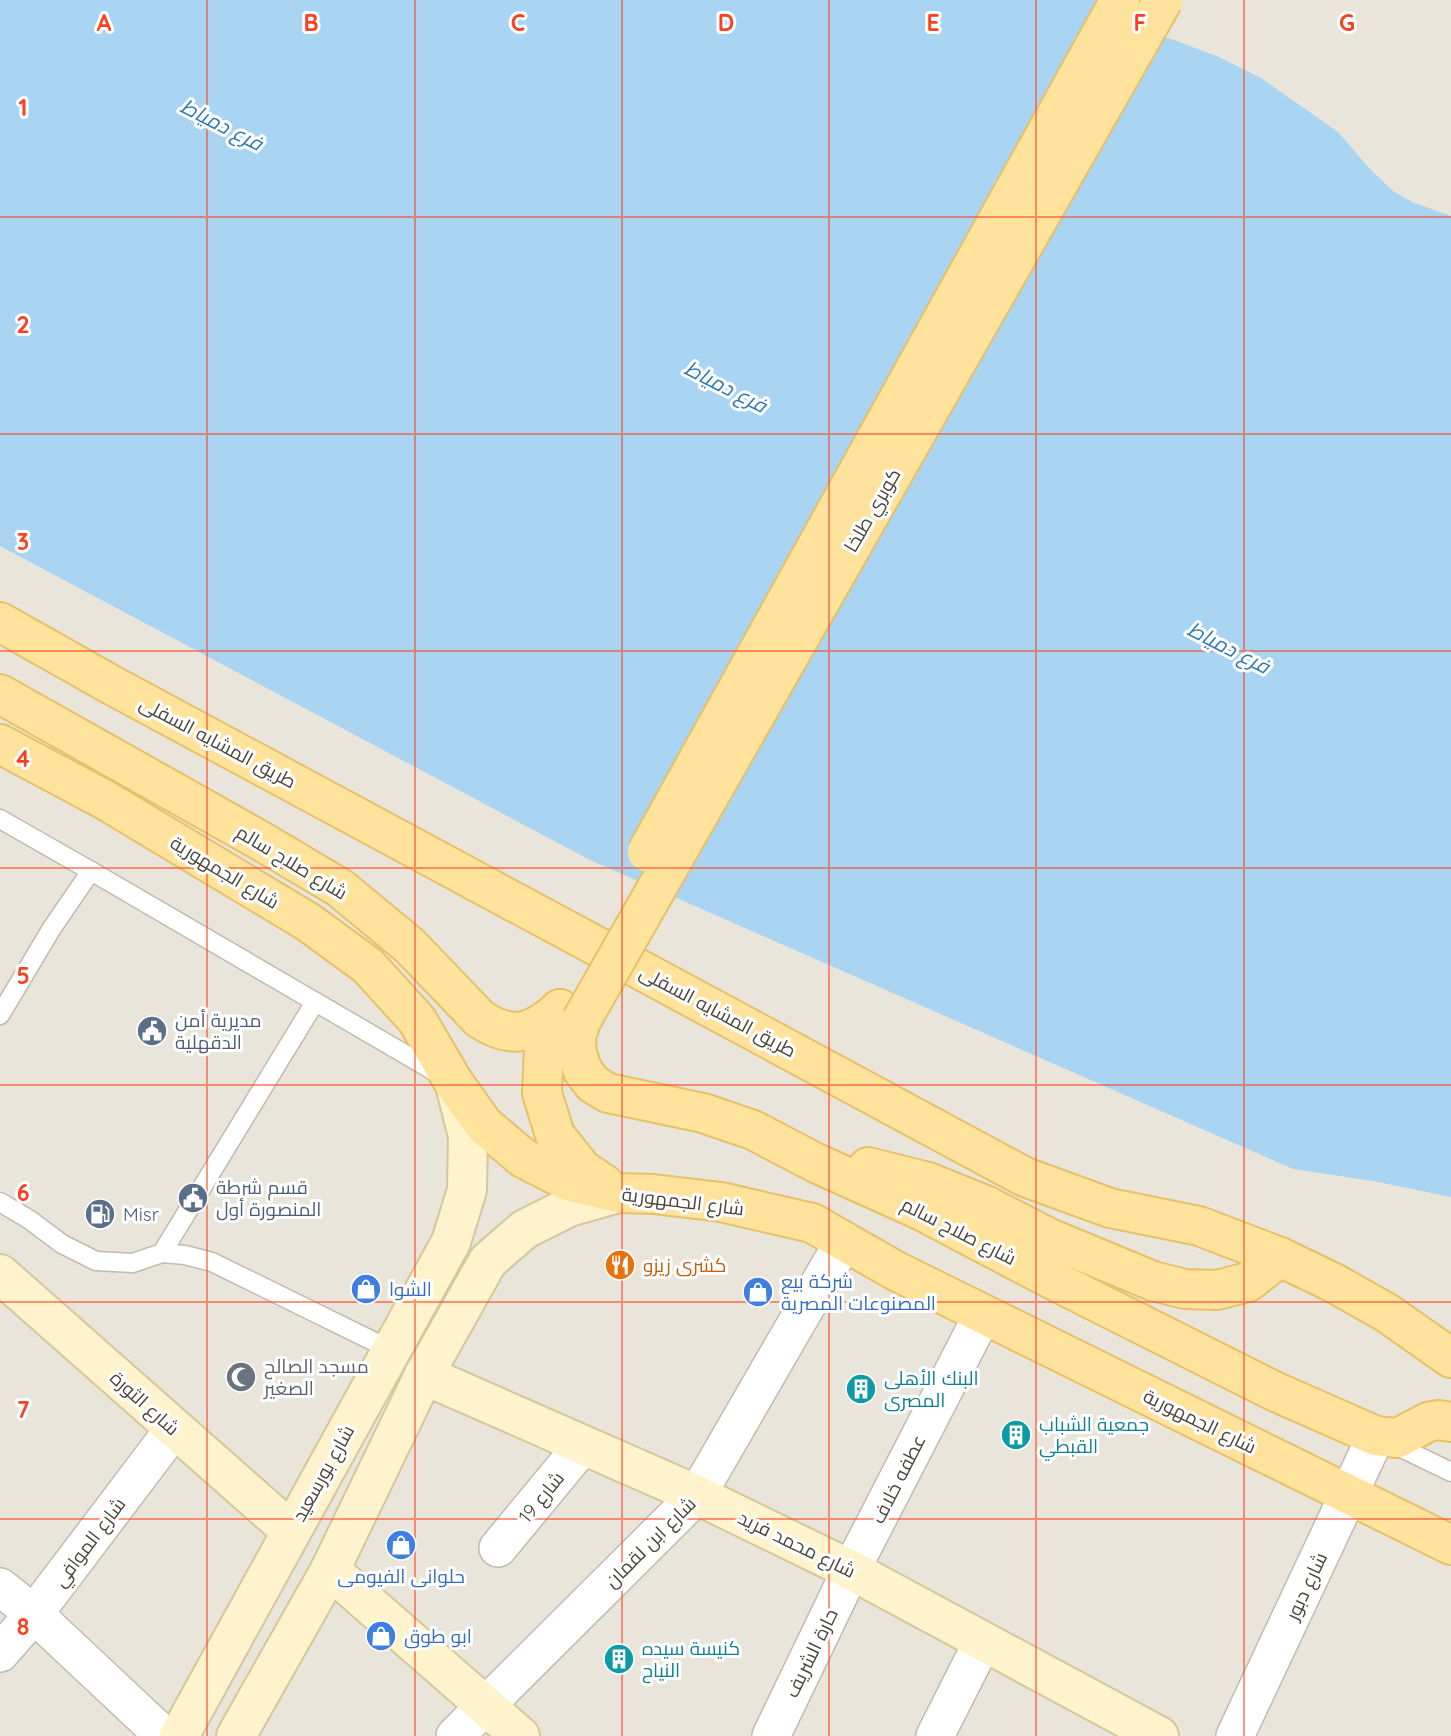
<svg xmlns="http://www.w3.org/2000/svg" width="1451" height="1736" font-family="Quicksand,Cairo,sans-serif">
	<rect width="100%" height="100%" fill="#f6f3ec"/>
	<!-- residential -->
	<rect fill="#eae5da" x="0" y="0" width="1451" height="1736"/>
	<!-- water -->
	<polygon fill="#a9d4f2" points="0,0 1112,0 1163,36 1219,57 1261,78 1338,132 1370,169 1393,191 1412,202 1451,216 1451,1197 1373,1181 1293,1169 588,859 0,546"/>
	<g fill="none" stroke-linecap="round" stroke-linejoin="round">
		<!-- lane casing -->
		<g stroke="#c2bbae" stroke-width="21">
			<g id="lane">
				<polyline points="0,819 91,871 52,928 0,1015"/>
				<polyline points="91,871 439,1074"/>
				<polyline points="0,1202 30,1220 62,1244 96,1261 133,1263 162,1253 185,1255 212,1262 391,1350"/>
				<polyline points="162,1253 315,1002"/>
				<polyline points="1391,1443 1451,1472"/>
			</g>
		</g>
		<!-- street casing -->
		<g stroke="#c2bbae" stroke-width="40">
			<g id="street">
				<polyline points="498,1548 583,1445"/>
				<polyline points="0,1587 34,1614 164,1736"/>
				<polyline points="0,1653 34,1614 174,1429"/>
				<polyline points="455,1736 697,1495 844,1241"/>
				<polyline points="771,1736 851,1570 983,1314"/>
				<polyline points="935,1736 983,1641"/>
				<polyline points="1235,1736 1376,1436"/>
			</g>
		</g>
		<!-- secondary casing -->
		<g stroke="#d6c79b" stroke-width="42">
			<g id="secondary">
				<polyline points="0,1274 291,1531"/>
				<polyline points="424,1375 697,1495 851,1570 1159,1736"/>
				<polyline points="330,1570 520,1736"/>
				<polyline points="179,1736 451,1242 467,1190 468,1136 455,1085"/>
				<polyline points="236,1736 330,1570 424,1375 488,1261 525,1229 569,1207 618,1193"/>
			</g>
		</g>
		<!-- primary casing -->
		<g stroke="#e6c16a" stroke-width="42">
			<g id="primary">
				<polyline points="0,622 108,683 1025,1177 1110,1208 1199,1226 1280,1257 1334,1283 1387,1313 1451,1358"/>
				<path d="M 0,694 L 261,841 L 340,888 L 410,946 L 480,1019 C 512,1040 533,1034 560,1009"/>
				<polyline points="0,744 105,800 308,922 368,966 417,1020 454,1083 484,1125 523,1158 568,1181 618,1193 653,1194 721,1202 812,1223 896,1271 1451,1545"/>
				<polyline points="560,1009 544,1049 542,1093 555,1135 582,1169 604,1184"/>
				<polyline points="581,1021 576,1037 577,1054 583,1071 593,1084 608,1093 703,1113 753,1130 816,1163 920,1210 1061,1284 1276,1392 1376,1436 1398,1438 1428,1422 1439,1420 1451,1422"/>
				<polyline points="868,1167 928,1182 985,1205 1049,1238 1153,1281 1185,1289 1217,1290 1248,1282 1280,1257"/>
			</g>
		</g>
		<!-- lane -->
		<use href="#lane" stroke="#fff" stroke-width="18"/>
		<!-- street -->
		<use href="#street" stroke="#fff" stroke-width="37"/>
		<!-- secondary -->
		<use href="#secondary" stroke="#fff3cd" stroke-width="38"/>
		<!-- primary -->
		<use href="#primary" stroke="#ffe39c" stroke-width="38"/>
		<!-- primary-bridge casing -->
		<g stroke="#e6c16a" stroke-width="42" stroke-linecap="butt">
			<g id="primary-bridge">
				<polyline points="647,852 1120,0"/>
				<polyline points="581,1021 1163,0"/>
			</g>
		</g>
		<!-- primary-bridge -->
		<use href="#primary-bridge" stroke="#ffe39c" stroke-width="38"/>
	</g>
	<!-- grid -->
	<path fill="none" stroke="#fc3f1d" stroke-width="2" stroke-opacity="0.55" d="M 207,0 L 207,1736M 415,0 L 415,1736M 622,0 L 622,1736M 829,0 L 829,1736M 1036,0 L 1036,1736M 1244,0 L 1244,1736M 0,217 L 1451,217M 0,434 L 1451,434M 0,651 L 1451,651M 0,868 L 1451,868M 0,1085 L 1451,1085M 0,1302 L 1451,1302M 0,1519 L 1451,1519"/>
	<!-- icons -->
	<defs>
		<g id="civic-disc" transform="scale(1.575)"><circle r="9.5" fill="#5c6f8a" stroke="#fff"/><path d="M-.6-6.5H3V-4.5H.6V-3L4-1V1h2V6H-6V1h2V-1L-.6-3ZM-1.2 2.5V6h2.4V2.5Z" fill="#fff"/></g>
		<g id="fuel-disc" transform="scale(1.575)"><circle r="9.5" fill="#5c6f8a" stroke="#fff"/><path d="M-5.5-6h7V0h2V4h1.3V-2.5L3-4.5l.8-.8L6-3V5H2.5V1h-1V6h-7ZM-4.2-4.7v3.2H.2V-4.7Z" fill="#fff"/></g>
		<g id="restaurant-disc" transform="scale(1.575)"><circle r="9.5" fill="#e8710a" stroke="#fff"/><path d="M-5-6h1v4h1v-4h1v4h1v-4h1v5L-1.5 .5V6h-2V.5L-5-1ZM5-6V6H3V1.5H1.5Q1.5-4 5-6Z" fill="#fff"/></g>
		<g id="shop-disc" transform="scale(1.575)"><circle r="9.5" fill="#3f7fe0" stroke="#fff"/><path d="M-5-2.5h2.3a2.7 3.5 0 0 1 5.4 0H5L5.5 6h-11ZM-1.5-2.5h3a1.5 2.3 0 0 0-3 0Z" fill="#fff"/></g>
		<g id="mosque-disc" transform="scale(1.575)"><circle r="9.5" fill="#6b7280" stroke="#fff"/><path d="M3.5-4.9A6 6 0 1 0 3.5 4.9A5 5 0 1 1 3.5-4.9Z" fill="#fff"/></g>
		<g id="building-disc" transform="scale(1.575)"><circle r="9.5" fill="#0f9aa8" stroke="#fff"/><path d="M-4-6H4V6H1V3H-1V6H-4ZM-2.5-4.3h1.7v1.8h-1.7ZM.8-4.3h1.7v1.8H.8ZM-2.5-1h1.7V.8h-1.7ZM.8-1h1.7V.8H.8Z" fill="#fff"/></g>
	</defs>
	<g fill-rule="evenodd">
		<use href="#civic-disc" x="152" y="1031"/>
		<use href="#civic-disc" x="193" y="1198"/>
		<use href="#fuel-disc" x="100" y="1214"/>
		<use href="#restaurant-disc" x="620" y="1265"/>
		<use href="#shop-disc" x="366" y="1289"/>
		<use href="#shop-disc" x="758" y="1292"/>
		<use href="#mosque-disc" x="241" y="1377"/>
		<use href="#building-disc" x="861" y="1389"/>
		<use href="#building-disc" x="1016" y="1435"/>
		<use href="#shop-disc" x="401" y="1545"/>
		<use href="#shop-disc" x="381" y="1636"/>
		<use href="#building-disc" x="619" y="1659"/>
	</g>
	<g text-anchor="middle" dominant-baseline="central" stroke-width="6" stroke-linejoin="round" paint-order="stroke">
		<!-- street labels -->
		<g font-size="19" fill="#4b4439" stroke="#fff">
			<text transform="translate(872 510) rotate(-60)">كوبري طلخا</text>
			<text transform="translate(218 742) rotate(28)">طريق المشايه السفلى</text>
			<text transform="translate(292 862) rotate(31)">شارع صلاح سالم</text>
			<text transform="translate(225 872) rotate(31)">شارع الجمهورية</text>
			<text transform="translate(718 1011) rotate(28)">طريق المشايه السفلى</text>
			<text transform="translate(683 1201) rotate(7)">شارع الجمهورية</text>
			<text transform="translate(959 1231) rotate(27)">شارع صلاح سالم</text>
			<text transform="translate(145 1403) rotate(42)">شارع الثورة</text>
			<text transform="translate(1200 1421) rotate(26)">شارع الجمهورية</text>
			<text transform="translate(323 1473) rotate(-61)">شارع بورسعيد</text>
			<text transform="translate(898 1479) rotate(-63)">عطفه خلاف</text>
			<text transform="translate(541 1497) rotate(-51)">شارع 19</text>
			<text transform="translate(89 1542) rotate(-53)">شارع الموافي</text>
			<text transform="translate(650 1542) rotate(-45)">شارع ابن لقمان</text>
			<text transform="translate(797 1544) rotate(26)">شارع محمد فريد</text>
			<text transform="translate(1306 1586) rotate(-65)">شارع دبور</text>
			<text transform="translate(811 1653) rotate(-64)">حارة الشريف</text>
		</g>
		<!-- service labels -->
		<g font-size="19" fill="#4e5e75" stroke="#fff" text-anchor="start">
			<text x="175" y="1020">مديرية أمن<tspan x="175" dy="22">الدقهلية</tspan></text>
			<text x="216" y="1187">قسم شرطة<tspan x="216" dy="22">المنصورة أول</tspan></text>
			<text x="123" y="1214">Misr</text>
		</g>
		<!-- food labels -->
		<g font-size="19" fill="#c56008" stroke="#fff" text-anchor="start">
			<text x="643" y="1265">كشرى زيزو</text>
		</g>
		<!-- shop labels -->
		<g font-size="19" fill="#366cbe" stroke="#fff" text-anchor="start">
			<text x="781" y="1281">شركة بيع<tspan x="781" dy="22">المصنوعات المصرية</tspan></text>
			<text x="389" y="1289">الشوا</text>
			<text x="401" y="1576" text-anchor="middle">حلوانى الفيومى</text>
			<text x="404" y="1636">ابو طوق</text>
		</g>
		<!-- worship labels -->
		<g font-size="19" fill="#5b616d" stroke="#fff" text-anchor="start">
			<text x="264" y="1366">مسجد الصالح<tspan x="264" dy="22">الصغير</tspan></text>
		</g>
		<!-- culture labels -->
		<g font-size="19" fill="#0d838f" stroke="#fff" text-anchor="start">
			<text x="884" y="1378">البنك الأهلى<tspan x="884" dy="22">المصرى</tspan></text>
			<text x="1039" y="1424">جمعية الشباب<tspan x="1039" dy="22">القبطي</tspan></text>
			<text x="642" y="1648">كنيسة سيده<tspan x="642" dy="22">النياح</tspan></text>
		</g>
		<!-- water labels -->
		<g font-size="21" font-style="italic" fill="#2e7ab2" stroke="#fff">
			<text transform="translate(222 124) rotate(27)">فرع دمياط</text>
			<text transform="translate(726 386) rotate(27)">فرع دمياط</text>
			<text transform="translate(1229 647) rotate(27)">فرع دمياط</text>
		</g>
	</g>
	<g font-size="23" text-anchor="middle" font-weight="bold" fill="#fc3f1d" stroke="#fff" stroke-width="6" stroke-linejoin="round" paint-order="stroke">
		<text x="104" y="31">A</text>
		<text x="311" y="31">B</text>
		<text x="518" y="31">C</text>
		<text x="726" y="31">D</text>
		<text x="933" y="31">E</text>
		<text x="1140" y="31">F</text>
		<text x="1347" y="31">G</text>
		<text x="23" y="116">1</text>
		<text x="23" y="333">2</text>
		<text x="23" y="550">3</text>
		<text x="23" y="767">4</text>
		<text x="23" y="984">5</text>
		<text x="23" y="1201">6</text>
		<text x="23" y="1418">7</text>
		<text x="23" y="1635">8</text>
	</g>
</svg>
